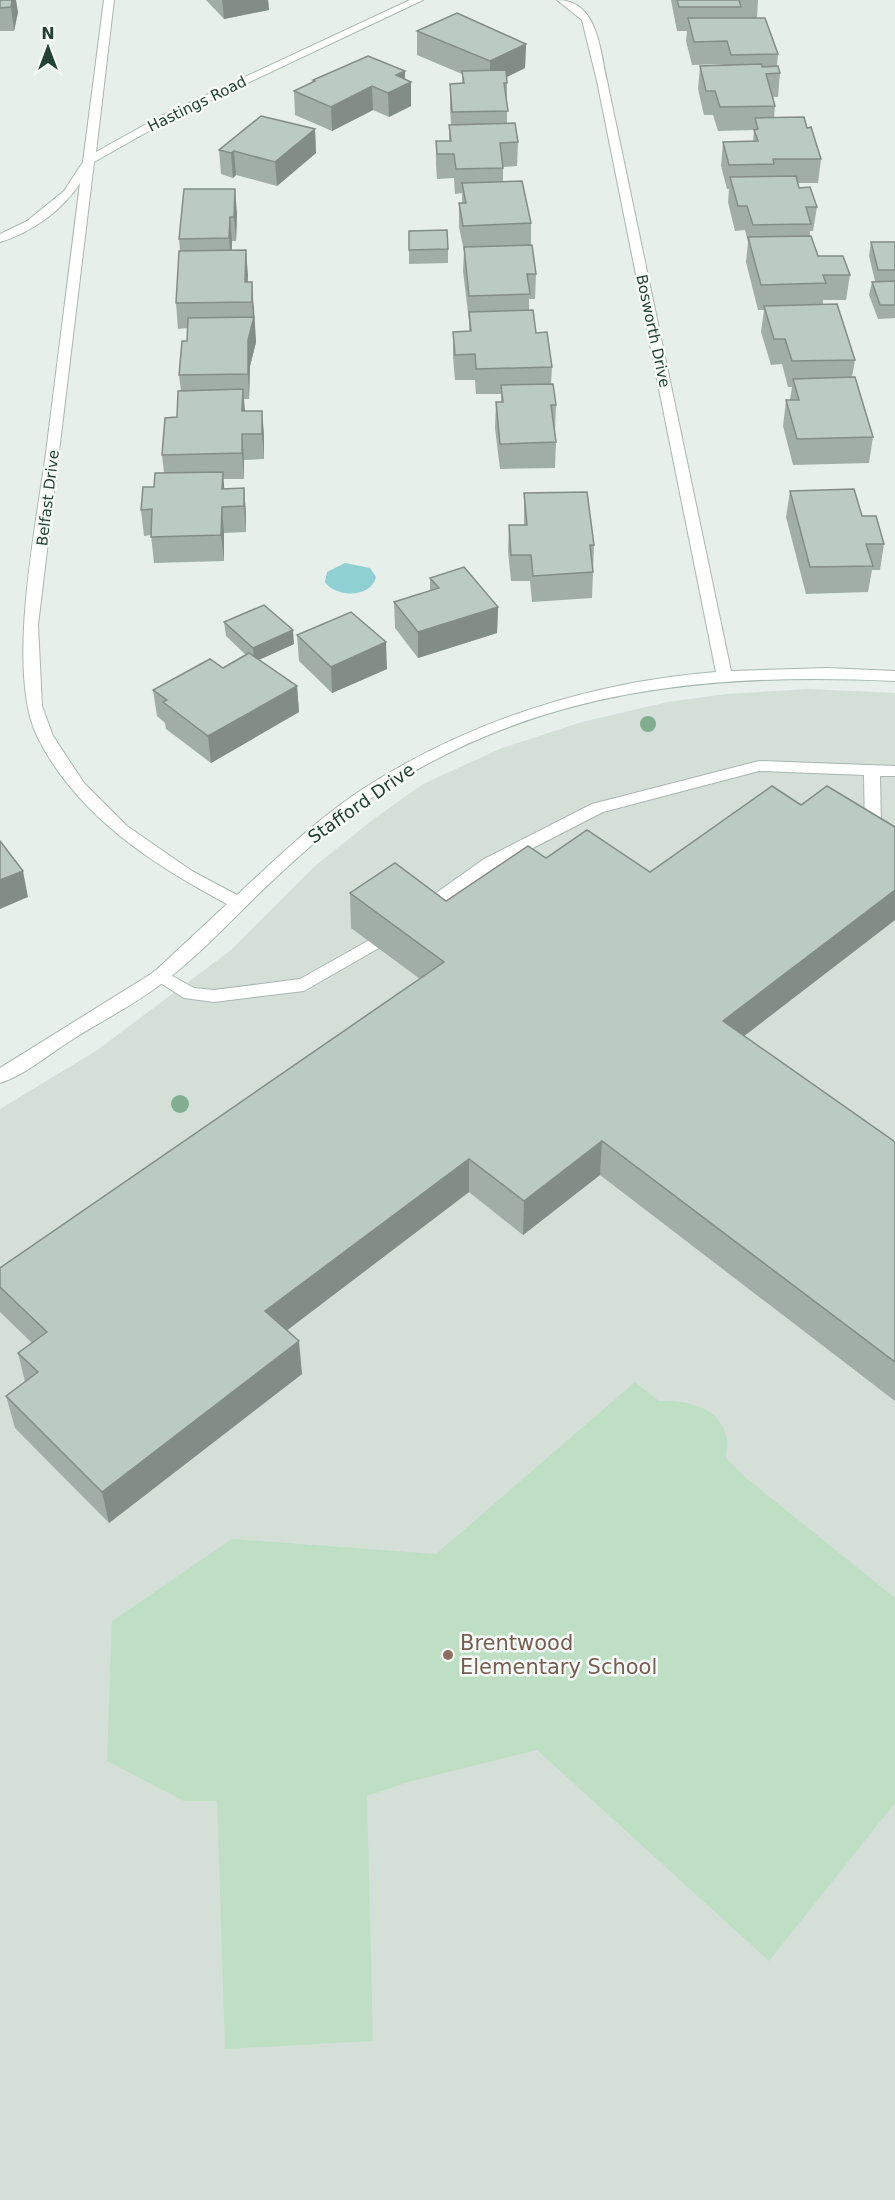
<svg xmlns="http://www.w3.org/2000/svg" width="895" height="2200" font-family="'DejaVu Sans',sans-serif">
	<rect width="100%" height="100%" fill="#e6efea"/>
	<!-- built -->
	<polygon fill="#d4dfd8" points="809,689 895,693 895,2200 0,2200 0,1109 96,1051 231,950 315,866 375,818 423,784 502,748 582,722 668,702 726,694"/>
	<!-- green -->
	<path fill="#bfdfc4" d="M 635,1382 L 659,1401 C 686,1400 721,1406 727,1439 C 728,1444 726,1452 726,1458 L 745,1477 L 895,1598 L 895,1803 L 769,1961 L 537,1750 L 412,1781 L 367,1796 L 373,2041 L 225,2049 L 217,1801 L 184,1801 L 107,1761 L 112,1621 L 232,1539 L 436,1554 Z"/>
	<!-- water -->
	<path fill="#8fd0d3" d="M 345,563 L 370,568 L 376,577 C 371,598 336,598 325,582 L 327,572 Z"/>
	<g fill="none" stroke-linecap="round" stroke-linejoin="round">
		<!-- lane casing -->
		<g stroke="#a8b7b0" stroke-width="2">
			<g id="lane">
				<polygon points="759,761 895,766 895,776 880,776 881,828 895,842 895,858 889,856 865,829 864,775 759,771 603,812 496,867 427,916 415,916 413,912 415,908 484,859 592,804"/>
				<polygon points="373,938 379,940 381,944 379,948 304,991 214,1002 184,998 154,979 151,975 154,971 160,969 194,988 214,990 300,979"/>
			</g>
		</g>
		<!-- street casing -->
		<g stroke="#a8b7b0" stroke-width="2">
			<path id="street" d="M 104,0 L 114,0 L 96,152 L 157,118 L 410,0 L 423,0 L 165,122 L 94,162 L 38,625 L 42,706 L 53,736 L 84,783 L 127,826 L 192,871 L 237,895 C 278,857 319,817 366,787 C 471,720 592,682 716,672 L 597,81 L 582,20 L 557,0 C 598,0 600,50 607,81 L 731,671 L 827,668 L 895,671 L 895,681 C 710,672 534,689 376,795 C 338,821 303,852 270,883 C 236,915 201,954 165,981 C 136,1004 101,1021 70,1041 C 48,1055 25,1075 0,1083 L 0,1068 L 154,972 L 227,904 C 152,864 76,815 37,736 C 6,671 36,526 46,453 C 57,363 69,273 80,183 C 63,210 31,233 0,242 L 0,234 L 27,221 L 64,191 L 83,162 Z"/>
		</g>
		<!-- lane -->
		<use href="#lane" fill="#fff" fill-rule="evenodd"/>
		<!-- street -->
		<use href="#street" fill="#fff" fill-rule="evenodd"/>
	</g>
	<!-- trees -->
	<g fill="#81ae8e">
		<circle cx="648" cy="724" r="8"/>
		<circle cx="180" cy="1104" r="9"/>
	</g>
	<!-- wall -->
	<g fill="#a1aea7">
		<polygon points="0,0 18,12 14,31 0,31"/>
		<polygon points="206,0 268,0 269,10 224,19"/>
		<polygon points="671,0 758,0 757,18 778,54 777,66 780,73 778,97 773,97 775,106 774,118 807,128 821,159 818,183 798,183 799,188 817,207 813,231 810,231 810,236 818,256 850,275 846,300 823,300 823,305 855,360 852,377 873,437 869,463 793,465 783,426 786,400 790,400 792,387 788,387 782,364 771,365 761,332 764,310 758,310 746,262 748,242 745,230 735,231 728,202 729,189 727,189 721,166 723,142 753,142 754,130 718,131 713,115 704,115 698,89 700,66 725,64 692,65 686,41 687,31 677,31"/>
		<polygon points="417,31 526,44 525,68 507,77 507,124 518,142 517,166 503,167 503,182 531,223 531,245 536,274 535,299 529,299 529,310 536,333 552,367 551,384 556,405 555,431 556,442 555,468 500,469 495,428 496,402 501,402 501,394 476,394 475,380 455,380 453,357 453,332 469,331 469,321 463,271 464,251 459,227 459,203 462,203 462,193 455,194 454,178 437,179 436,165 436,141 449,141 449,125 451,125 450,108 450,84 462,83 462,74 417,55"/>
		<polygon points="405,71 405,79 411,82 411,106 389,117 373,110 332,131 295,115 294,91 313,82 313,80"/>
		<polygon points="315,129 316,153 277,186 236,175 233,178 221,174 219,150"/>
		<polygon points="237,213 236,241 232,241 232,250 246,250 247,282 254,307 256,342 250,366 249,399 244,399 245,411 262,411 264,436 264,459 244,460 244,479 223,479 224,489 244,488 246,514 246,532 224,533 224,561 154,563 151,535 144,536 141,510 154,487 164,473 162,455 177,417 181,391 179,375 187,341 187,328 178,329 176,303 180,251 179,239"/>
		<polygon points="409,231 448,249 448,263 409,264"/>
		<polygon points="871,242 895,242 895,318 878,319 869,295 872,282 875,281 869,256"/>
		<polygon points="790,491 862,516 884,544 880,570 872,570 868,592 806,594 786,517"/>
		<polygon points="524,493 594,545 592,598 532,602 530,581 511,581 508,551 509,525 524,525"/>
		<polygon points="430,578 498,607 497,633 418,658 395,628 394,602 430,591"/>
		<polygon points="224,622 294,644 259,660 297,686 299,712 211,763 166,729 165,723 157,716 153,690 223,668 246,655 226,636"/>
		<polygon points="297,635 387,669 332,693 299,661"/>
		<polygon points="801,805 895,827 895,920 744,1036 895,1142 895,1401 600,1175 523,1235 469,1192 287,1330 302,1374 109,1523 15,1428 6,1396 25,1382 18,1353 32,1343 0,1312 0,1268 420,979 351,928 350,893 446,901 546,858 650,872"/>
	</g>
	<!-- shaded-wall -->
	<g fill="#838d88">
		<polygon points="12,0 16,0 18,12 14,31 11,7"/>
		<polygon points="222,0 268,0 269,10 224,19"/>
		<polygon points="526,44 525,68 490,85 490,61"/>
		<polygon points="405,71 405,85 411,82 411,106 389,117 388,93 396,75"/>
		<polygon points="372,86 373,110 332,131 331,107"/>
		<polygon points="315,129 316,153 277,186 275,162"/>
		<polygon points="234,151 236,175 233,178 231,153"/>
		<polygon points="235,189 237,213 236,241 234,217"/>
		<polygon points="230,217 232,241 231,263 229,238"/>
		<polygon points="246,250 248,275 247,302 245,282"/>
		<polygon points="252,282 256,342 250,366 249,399 248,374 248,340 253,320 252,302"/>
		<polygon points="243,389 245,415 244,437 242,411"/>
		<polygon points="262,411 264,436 264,459 262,434"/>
		<polygon points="242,434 244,460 244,479 242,453"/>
		<polygon points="223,472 225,498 222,489"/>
		<polygon points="244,488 246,514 246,532 244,506"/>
		<polygon points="222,507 224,533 224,561 221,535"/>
		<polygon points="498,607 497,633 418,658 418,632"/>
		<polygon points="293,630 294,644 254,662 253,648"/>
		<polygon points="386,642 387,669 332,693 331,667"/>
		<polygon points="297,686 299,712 211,763 208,736"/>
		<polygon points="23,871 28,897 0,909 0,880"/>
		<polygon points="895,890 895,920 718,1056 723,1021"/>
		<polygon points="602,1141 600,1175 523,1235 524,1201"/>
		<polygon points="469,1159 469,1192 269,1344 265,1311"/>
		<polygon points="299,1341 302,1374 109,1523 102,1492"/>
	</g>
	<!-- building -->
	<g fill="#bbcac2" stroke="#838d88" stroke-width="1.5">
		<polygon points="0,0 12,0 11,7 0,8"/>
		<polygon points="677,0 739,0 741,7 679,7"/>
		<polygon points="457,13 526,44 490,61 417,31"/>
		<polygon points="688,18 765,18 778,54 731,55 727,41 694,42"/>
		<polygon points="368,56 405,71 396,75 411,82 388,93 372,86 331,107 294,91 315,81 313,80"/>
		<polygon points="762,64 762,67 778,66 780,73 766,74 775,106 720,107 715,91 706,91 700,66"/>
		<polygon points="506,70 507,83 504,83 508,111 452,112 450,84 464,83 462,71"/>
		<polygon points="261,116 315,129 275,162 234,151 231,153 219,150"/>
		<polygon points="804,117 807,128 811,127 821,159 773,159 774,164 729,165 723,142 758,141 754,130 758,129 755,118"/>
		<polygon points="515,123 518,142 500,143 503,168 456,169 454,154 437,154 436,141 451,141 449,125"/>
		<polygon points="796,176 799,188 810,187 817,207 806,207 811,224 753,225 747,206 738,206 730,177"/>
		<polygon points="522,181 531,223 463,226 459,203 466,203 462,183"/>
		<polygon points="184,189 235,189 234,217 230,217 229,238 179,239"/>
		<polygon points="447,230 448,249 409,250 409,231"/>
		<polygon points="811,236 818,256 843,256 850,275 823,275 826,283 761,285 748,237"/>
		<polygon points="871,242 895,242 895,270 878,270"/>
		<polygon points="532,245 536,274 527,274 530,294 469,296 464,247"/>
		<polygon points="246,250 245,282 252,282 252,302 176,303 179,251"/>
		<polygon points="895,281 895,305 880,305 872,282"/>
		<polygon points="837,304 855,360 792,361 785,339 774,339 764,306"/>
		<polygon points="533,310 536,333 547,332 552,367 476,369 475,354 455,355 453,332 471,331 469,312"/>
		<polygon points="254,317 248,340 248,374 179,375 182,341 187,341 188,318"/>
		<polygon points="855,377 873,437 797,439 786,400 799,400 793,379"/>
		<polygon points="553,384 556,405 551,405 556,442 500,444 496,402 503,402 501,385"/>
		<polygon points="243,389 242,411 262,411 262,434 242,434 242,453 162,455 165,418 177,417 178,391"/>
		<polygon points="223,472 222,489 244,488 244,506 222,507 221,535 151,537 152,509 141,510 143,487 154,487 155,473"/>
		<polygon points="854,489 862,516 876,516 884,544 866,544 873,566 810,567 790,491"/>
		<polygon points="587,492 594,545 590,545 593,572 533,576 531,555 511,555 509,525 527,525 524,493"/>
		<polygon points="464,567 498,607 418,632 394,602 439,588 430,578"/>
		<polygon points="264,605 293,630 253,648 224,622"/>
		<polygon points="351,612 386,642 331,667 297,635"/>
		<polygon points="249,653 297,686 208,736 163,702 167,700 153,690 210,659 223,668"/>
		<polygon points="772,786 801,805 827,786 895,827 895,890 723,1021 895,1142 895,1362 602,1141 524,1201 469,1159 265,1311 299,1341 102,1492 6,1396 38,1372 18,1353 47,1332 0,1287 0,1268 444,962 350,893 395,863 446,901 528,846 546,858 587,830 650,872"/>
		<polygon points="0,841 23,871 0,880"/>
	</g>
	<!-- markers -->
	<circle fill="#8d6e63" stroke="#f7fbf8" stroke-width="2" cx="448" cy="1655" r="6"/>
	<g text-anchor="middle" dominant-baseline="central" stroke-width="5" stroke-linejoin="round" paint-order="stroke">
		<!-- far-street labels -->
		<g font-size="15" fill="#244136" stroke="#f7fbf8">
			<text transform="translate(197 104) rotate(-26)">Hastings Road</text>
			<text transform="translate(653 331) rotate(78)">Bosworth Drive</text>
			<text transform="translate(48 498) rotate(-83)">Belfast Drive</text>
		</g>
		<!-- street labels -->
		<g font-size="18" fill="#244136" stroke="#f7fbf8">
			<text transform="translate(361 803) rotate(-35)">Stafford Drive</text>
		</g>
		<!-- near-education labels -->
		<g font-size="21" fill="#785e54" stroke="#f7fbf8" text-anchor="start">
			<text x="460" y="1643">Brentwood<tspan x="460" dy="24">Elementary School</tspan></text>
		</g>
	</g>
	<!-- north arrow -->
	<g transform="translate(48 48)" stroke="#f7fbf8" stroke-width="4.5" paint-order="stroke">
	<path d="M0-4.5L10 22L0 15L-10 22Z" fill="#244136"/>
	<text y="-9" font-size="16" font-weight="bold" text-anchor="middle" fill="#244136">N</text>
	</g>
</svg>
